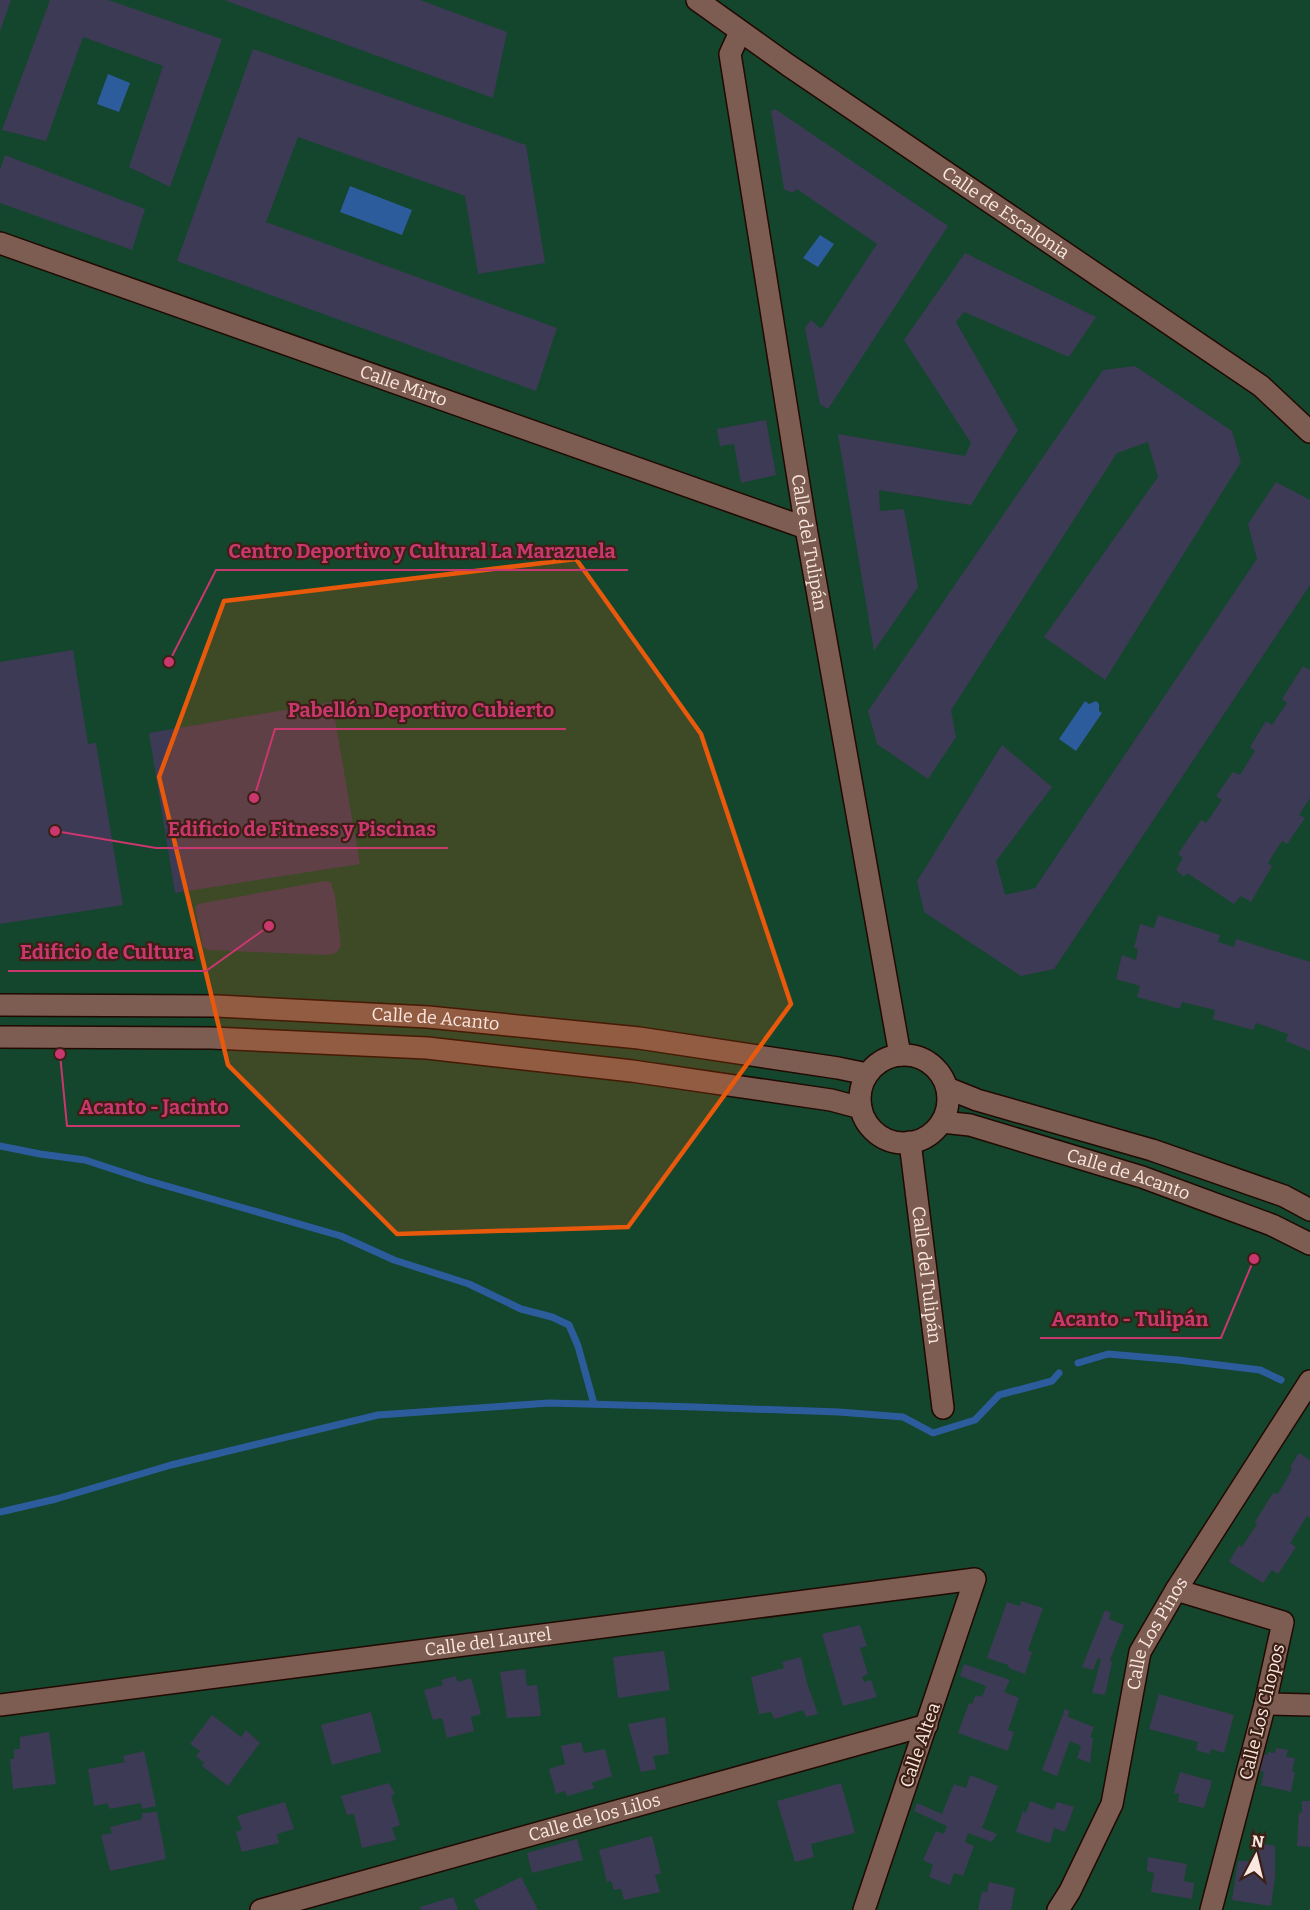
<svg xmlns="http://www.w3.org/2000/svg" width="1310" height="1910" font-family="Bitter,serif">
	<rect width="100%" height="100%" fill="#3c2016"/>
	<!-- green -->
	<rect fill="#14452d" x="0" y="0" width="1310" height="1910"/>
	<!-- water -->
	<g fill="#2d5c9d">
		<polygon points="108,74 130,83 119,112 97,104"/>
		<polygon points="350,186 412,210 402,235 340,212"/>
		<polygon points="820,235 834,244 818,267 803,258"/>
		<polygon points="1085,701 1089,704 1096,701 1099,704 1099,711 1102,713 1076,751 1059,739"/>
	</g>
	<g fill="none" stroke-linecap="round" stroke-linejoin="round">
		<!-- stream -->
		<g stroke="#2d5c9d" stroke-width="7">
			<polyline points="0,1146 40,1154 85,1160 146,1180 341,1236 394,1260 469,1284 521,1309 552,1317 569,1325 578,1346 594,1404"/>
			<polyline points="1078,1363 1108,1354 1178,1360 1260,1370 1281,1380"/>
			<polyline points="0,1512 56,1499 171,1465 378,1415 549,1403 696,1407 839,1412 903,1417 933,1433 975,1420 999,1395 1052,1381 1059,1373"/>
		</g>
	</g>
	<!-- building -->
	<g fill="#3d3a55">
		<polygon points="0,0 11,0 0,31"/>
		<polygon points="50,0 108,0 222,39 170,187 129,167 163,66 83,37 46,141 2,130"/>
		<polygon points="224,0 420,0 507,32 493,98"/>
		<polygon points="253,49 526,145 545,263 478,274 465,196 298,137 266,222 557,328 536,391 177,261"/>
		<polygon points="775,109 948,226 828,409 820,404 805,328 811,320 821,329 877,244 797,189 792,193 784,189 771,111"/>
		<polygon points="5,155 145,209 132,250 0,203 0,170"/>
		<polygon points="965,253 1096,317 1069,357 964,312 956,322 1018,430 971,505 879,490 880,511 904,509 918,587 874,651 838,434 965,456 971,443 904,340"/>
		<polygon points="1135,366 1232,431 1241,462 1105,680 1044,637 1158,477 1148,442 1117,453 951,710 956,737 928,779 877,744 868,711 1103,370"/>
		<polygon points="766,420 776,475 741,483 734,444 720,446 717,429"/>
		<polygon points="1276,482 1310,500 1310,585 1054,969 1021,976 924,912 917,881 1002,745 1052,787 996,861 1005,895 1035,888 1257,559 1248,524"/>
		<polygon points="73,650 88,744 96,743 123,905 0,924 0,662"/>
		<polygon points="1303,666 1310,670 1310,798 1299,815 1305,818 1287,844 1282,841 1268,863 1272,866 1251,902 1241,896 1234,904 1187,873 1184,877 1176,870 1183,858 1178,854 1201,820 1206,823 1222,800 1216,796 1233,772 1240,775 1255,751 1250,747 1266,721 1272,725 1287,703 1282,699"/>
		<polygon points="332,702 360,864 175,893 149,733"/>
		<polygon points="325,881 331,882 335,896 341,946 336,953 327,955 208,950 203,947 195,907 198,904"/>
		<polygon points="1158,915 1220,935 1218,942 1234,947 1236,939 1310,962 1310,1051 1286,1041 1288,1034 1256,1023 1253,1030 1213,1019 1215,1010 1182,1002 1180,1009 1137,997 1140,986 1116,979 1122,955 1136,960 1138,949 1134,948 1140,924 1154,928"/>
		<polygon points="1299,1453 1310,1460 1310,1518 1307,1516 1290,1543 1296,1547 1278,1574 1272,1570 1263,1583 1229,1562 1239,1545 1242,1547 1257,1524 1255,1522 1273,1493 1278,1494 1292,1470 1290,1467"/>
		<polygon points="1021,1601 1043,1608 1028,1650 1032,1652 1025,1674 1009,1668 1008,1665 987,1658 1007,1602 1020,1606"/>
		<polygon points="1105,1610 1111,1613 1109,1619 1124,1625 1110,1660 1112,1662 1105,1695 1092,1693 1101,1659 1098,1658 1093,1670 1082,1667"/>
		<polygon points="860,1625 867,1646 860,1648 868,1674 862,1677 864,1682 871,1680 877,1697 843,1706 822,1634"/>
		<polygon points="664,1651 670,1690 618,1698 613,1657"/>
		<polygon points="801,1657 807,1683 818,1714 806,1717 803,1710 774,1719 771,1712 759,1714 751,1677 784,1668 782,1662"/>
		<polygon points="964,1664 1010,1680 1004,1692 1019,1698 1008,1730 1014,1732 1008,1751 958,1733 969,1703 972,1704 976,1695 982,1697 986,1686 960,1676"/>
		<polygon points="525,1669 527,1686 537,1685 541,1716 507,1718 500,1672"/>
		<polygon points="455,1676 458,1682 471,1678 481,1714 471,1717 474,1731 447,1738 442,1718 433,1720 424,1690 443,1685 441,1680"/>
		<polygon points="1159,1694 1234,1715 1224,1753 1211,1749 1209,1754 1196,1750 1198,1742 1149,1729"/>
		<polygon points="1065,1709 1069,1711 1068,1717 1094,1727 1090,1737 1093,1738 1090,1763 1077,1758 1081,1746 1070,1741 1057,1776 1042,1770"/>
		<polygon points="371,1712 381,1752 332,1765 321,1725"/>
		<polygon points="212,1715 241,1737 246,1730 260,1743 228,1786 202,1766 204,1763 196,1756 200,1751 190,1744"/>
		<polygon points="665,1717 669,1754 653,1756 656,1769 641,1772 628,1724"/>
		<polygon points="49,1732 56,1784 13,1789 10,1759 14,1759 14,1749 20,1749 20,1737"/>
		<polygon points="581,1742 584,1753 605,1749 612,1776 591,1783 595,1788 567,1796 565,1791 556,1794 549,1769 565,1764 561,1746"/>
		<polygon points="1276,1748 1288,1750 1286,1757 1295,1758 1292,1772 1295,1772 1291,1792 1261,1785 1264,1772 1255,1769 1258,1753 1268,1755 1268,1752 1275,1753"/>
		<polygon points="144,1751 156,1806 142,1809 141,1803 110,1809 107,1803 94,1806 88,1769 125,1762 123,1756"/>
		<polygon points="1180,1772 1212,1781 1204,1808 1178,1802 1179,1794 1174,1793"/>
		<polygon points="970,1775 998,1786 982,1828 997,1834 992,1842 968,1833 965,1842 974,1846 963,1876 954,1873 950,1885 929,1877 933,1865 923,1860 936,1831 944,1834 947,1826 914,1811 917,1803 942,1814 954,1784 966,1788"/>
		<polygon points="389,1783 395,1794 391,1796 400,1825 392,1828 396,1840 362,1848 354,1814 347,1815 341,1796"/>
		<polygon points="841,1783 855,1833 811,1844 814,1857 795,1862 777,1801"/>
		<polygon points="1030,1801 1054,1810 1057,1802 1074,1807 1065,1832 1054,1828 1050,1843 1016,1832 1023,1811 1026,1813"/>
		<polygon points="1302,1801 1310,1801 1310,1847 1297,1846 1299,1812 1302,1813"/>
		<polygon points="285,1802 294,1829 277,1834 279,1843 242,1852 236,1832 242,1830 237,1816"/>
		<polygon points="157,1812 166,1859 110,1871 101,1835 112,1833 110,1827 142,1819 142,1813"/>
		<polygon points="652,1836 661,1873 655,1875 660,1892 624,1900 621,1889 614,1890 611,1881 607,1882 599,1850"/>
		<polygon points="577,1839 583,1860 532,1873 527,1853"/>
		<polygon points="1258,1843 1275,1846 1275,1877 1271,1906 1232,1900 1238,1861 1250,1861 1251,1856 1256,1857"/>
		<polygon points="1148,1857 1187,1864 1184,1881 1194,1883 1192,1899 1151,1892 1154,1873 1147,1871"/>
		<polygon points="521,1877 538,1910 479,1910 474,1900"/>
		<polygon points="989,1882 1015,1888 1011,1910 978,1910 982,1891 987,1893"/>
		<polygon points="453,1897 458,1910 421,1910 420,1907"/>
	</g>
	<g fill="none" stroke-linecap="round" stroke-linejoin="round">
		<!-- minor casing -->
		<g stroke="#210902" stroke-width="24">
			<g id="minor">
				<path id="s1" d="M 697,0 L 788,65 L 1261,386 L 1310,432"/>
				<path id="s2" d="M 740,32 L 730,54 L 806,528 L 900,1055"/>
				<path id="s3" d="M 0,243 L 806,528"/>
				<path id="s4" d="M 0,1005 L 217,1006 L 428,1017 L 639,1038 L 838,1068 L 867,1074"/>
				<polyline points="0,1037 212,1038 427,1048 632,1071 831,1100 861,1108"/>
				<circle cx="904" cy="1099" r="44"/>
				<polyline points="947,1088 977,1100 1152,1150 1284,1196 1310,1210"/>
				<path id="s5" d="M 942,1122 L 970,1125 L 1142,1177 L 1272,1225 L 1310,1244"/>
				<path id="s6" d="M 910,1142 L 943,1408"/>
				<polyline points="1176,1590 1283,1622 1265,1704 1211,1910"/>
				<polyline points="1265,1704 1310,1705"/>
				<path id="s7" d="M 0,1705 L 975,1579 L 864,1910"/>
				<path id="s8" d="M 261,1910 L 927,1725"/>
				<path id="s9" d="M 1058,1910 L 1070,1891 L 1112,1804 L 1140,1652 L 1176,1590 L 1310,1381"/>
			</g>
		</g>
		<!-- minor -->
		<use href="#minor" stroke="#7d5d51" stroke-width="21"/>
	</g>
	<!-- marked area -->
	<path fill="#e8590c" fill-opacity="0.2" stroke="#e8590c" stroke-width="4.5" stroke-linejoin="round" d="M 576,559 L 701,734 L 791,1004 L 628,1227 L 397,1234 L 228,1065 L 159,777 L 224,601 Z"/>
	<g text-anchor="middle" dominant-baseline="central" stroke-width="4.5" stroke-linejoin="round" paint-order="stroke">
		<!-- street labels -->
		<g font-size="18" fill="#fae7e0" stroke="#3c2016">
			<text stroke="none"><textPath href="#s1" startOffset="375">Calle de Escalonia</textPath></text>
			<text stroke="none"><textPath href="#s3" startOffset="428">Calle Mirto</textPath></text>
			<text stroke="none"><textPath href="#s2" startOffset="519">Calle del Tulipán</textPath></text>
			<text stroke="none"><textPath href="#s4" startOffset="436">Calle de Acanto</textPath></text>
			<text stroke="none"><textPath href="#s5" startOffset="194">Calle de Acanto</textPath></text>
			<text stroke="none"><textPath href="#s6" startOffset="134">Calle del Tulipán</textPath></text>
			<text stroke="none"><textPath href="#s9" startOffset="297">Calle Los Pinos</textPath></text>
			<text stroke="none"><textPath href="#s7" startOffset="492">Calle del Laurel</textPath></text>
			<text transform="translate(1262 1712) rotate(-76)">Calle Los Chopos</text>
			<text transform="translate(920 1745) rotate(-71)">Calle Altea</text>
			<text stroke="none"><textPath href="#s8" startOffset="346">Calle de los Lilos</textPath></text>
		</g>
	</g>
	<!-- callouts -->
	<path fill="none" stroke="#ca376f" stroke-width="2" d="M169 662L216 570H628M254 798L275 729H566M55 831L156 848H448M269 926L206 971H8M60 1054L67 1126H240M1254 1259L1221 1338H1040"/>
	<g fill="#ca376f" stroke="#3c2016" stroke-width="2">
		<circle cx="169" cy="662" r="6"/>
		<circle cx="254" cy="798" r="6"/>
		<circle cx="55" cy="831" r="6"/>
		<circle cx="269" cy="926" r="6"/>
		<circle cx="60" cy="1054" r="6"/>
		<circle cx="1254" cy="1259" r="6"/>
	</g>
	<g font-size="20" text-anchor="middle" font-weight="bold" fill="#ca376f" stroke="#3c2016" stroke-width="4.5" stroke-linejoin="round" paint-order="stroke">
		<text x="422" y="558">Centro Deportivo y Cultural La Marazuela</text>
		<text x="421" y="717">Pabellón Deportivo Cubierto</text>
		<text x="302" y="836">Edificio de Fitness y Piscinas</text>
		<text x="107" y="959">Edificio de Cultura</text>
		<text x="154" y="1114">Acanto - Jacinto</text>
		<text x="1130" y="1326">Acanto - Tulipán</text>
	</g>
	<!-- north arrow -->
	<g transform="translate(1256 1856) rotate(7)" stroke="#3c2016" stroke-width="4.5" paint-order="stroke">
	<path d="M0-4.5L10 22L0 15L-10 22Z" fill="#fae7e0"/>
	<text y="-9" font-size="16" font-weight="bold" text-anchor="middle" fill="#fae7e0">N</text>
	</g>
</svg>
